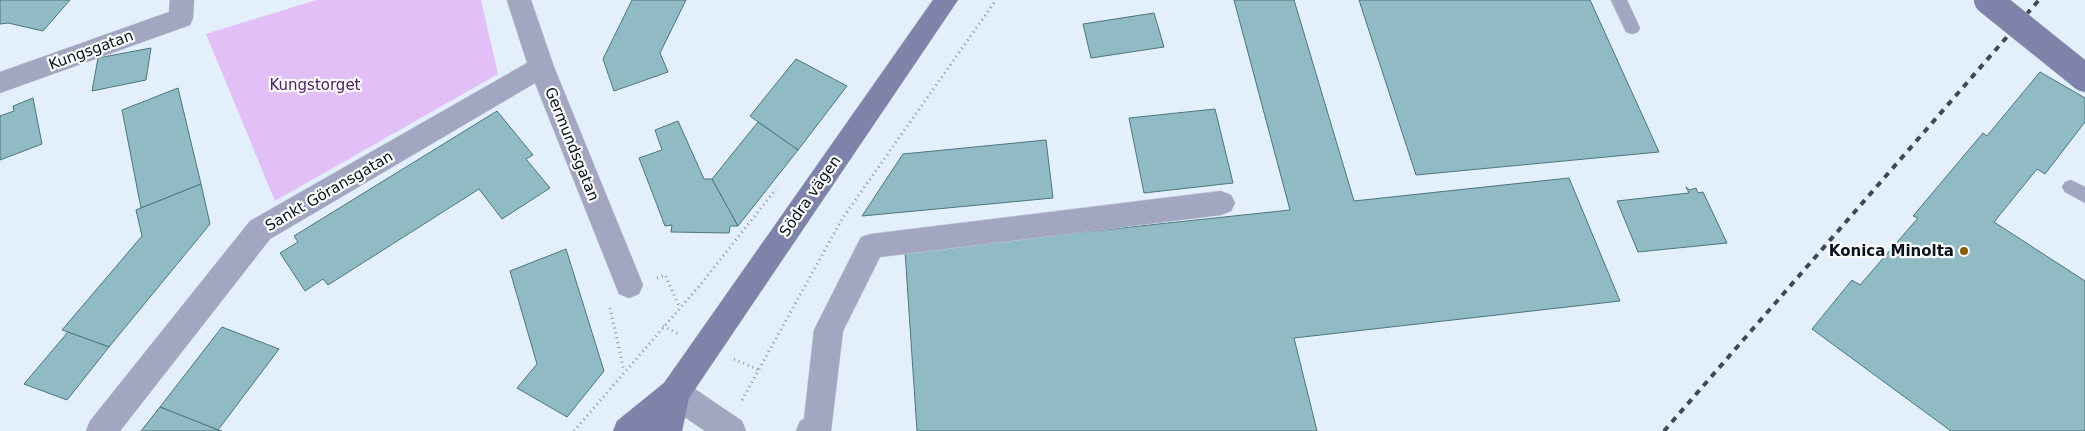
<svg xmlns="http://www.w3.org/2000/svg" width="2085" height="431" font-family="'DejaVu Sans',sans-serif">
	<rect width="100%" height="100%" fill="#e3effa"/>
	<!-- green -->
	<polygon fill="#e2bff6" points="316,0 481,0 498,74 275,201 206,34"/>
	<!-- building -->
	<g fill="#90bbc4" stroke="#4c767d">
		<polygon points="0,0 70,0 43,31 8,23 0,24"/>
		<polygon points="632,0 686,0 660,53 668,72 614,91 603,59"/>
		<polygon points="1234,0 1294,0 1354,201 1569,178 1620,301 1294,338 1317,431 917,431 905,251 1290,210"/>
		<polygon points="1359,0 1590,0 1659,152 1416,175"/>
		<polygon points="1154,13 1164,47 1091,58 1083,24"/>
		<polygon points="151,48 146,80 92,91 98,58"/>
		<polygon points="796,59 847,86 798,150 750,116"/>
		<polygon points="2040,72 2085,98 2085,122 2045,174 2037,169 1994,222 2085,281 2085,431 1951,431 1812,329 1852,280 1860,285 1918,218 1913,216 1983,133 1987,136"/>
		<polygon points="178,88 201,184 141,208 122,110"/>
		<polygon points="33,98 42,144 0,160 0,116 14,111 13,106"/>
		<polygon points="1215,109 1233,183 1144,193 1129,118"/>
		<polygon points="497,111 533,155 526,159 550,188 502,219 479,189 328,285 323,279 305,291 280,253 298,242 294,236"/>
		<polygon points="678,121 704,179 712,179 738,226 730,226 729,233 671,232 672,225 665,226 639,158 662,150 655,130"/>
		<polygon points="758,122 798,150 738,226 712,179"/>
		<polygon points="1046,140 1053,198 862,216 903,154"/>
		<polygon points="201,184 210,224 109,347 62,330 142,236 136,210"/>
		<polygon points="1686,187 1690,190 1696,188 1698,193 1703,192 1727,243 1638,252 1617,201 1689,193"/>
		<polygon points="566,249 604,371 567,417 517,388 537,364 510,271"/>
		<polygon points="222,327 279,349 218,430 160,407"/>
		<polygon points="68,332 109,347 67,400 24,384"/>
		<polygon points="160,407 218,430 222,431 141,431"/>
	</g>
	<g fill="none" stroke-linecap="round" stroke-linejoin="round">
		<!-- lane casing -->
		<g stroke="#c0ccd7" stroke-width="1">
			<g id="lane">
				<polygon points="1611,0 1627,0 1640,28 1638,32 1632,34 1626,32"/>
				<polygon points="2071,180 2085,187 2085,203 2065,192 2062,187 2065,182"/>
			</g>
		</g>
		<!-- street casing -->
		<g stroke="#c0ccd7" stroke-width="1">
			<g id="street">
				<polygon points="170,0 194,0 193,18 190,25 0,93 0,72 169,12"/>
				<polygon points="507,0 531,0 554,67 643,285 639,294 629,298 619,294 535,83 270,239 120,431 86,431 90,421 250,221 527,63"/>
				<polygon points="1221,191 1231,195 1235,203 1231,211 1221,215 880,257 843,331 831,431 796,431 800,421 804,419 814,330 861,237 871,234"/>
				<polygon points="675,379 686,383 742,421 746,431 705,431 664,403 660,393 664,383"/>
			</g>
		</g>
		<!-- secondary casing -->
		<g stroke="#c0ccd7" stroke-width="1">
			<polygon id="secondary" points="933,0 958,0 689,398 682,431 613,431 617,421 664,383"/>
		</g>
		<!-- path -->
		<g stroke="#8c97a1" stroke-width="3" stroke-dasharray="1 4" stroke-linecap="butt">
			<polyline points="657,278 665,275 680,308"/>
			<polyline points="610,308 624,371"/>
			<polyline points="663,326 678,334"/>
			<polyline points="734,359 759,370"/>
			<polyline points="742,400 842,219 996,0"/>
			<polyline points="574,431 701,284 776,189"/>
		</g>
		<!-- lane -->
		<use href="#lane" fill="#a2a6c1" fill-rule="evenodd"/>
		<!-- street -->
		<use href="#street" fill="#a2a6c1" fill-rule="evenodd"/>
		<!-- secondary -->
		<use href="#secondary" fill="#7e83aa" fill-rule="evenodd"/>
		<!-- rail -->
		<polyline stroke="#3e4952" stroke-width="4" stroke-dasharray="6 6" stroke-linecap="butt" points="1664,431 2039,0"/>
		<!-- secondary-bridge casing -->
		<g stroke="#c0ccd7" stroke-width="29" stroke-linecap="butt">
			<polyline id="secondary-bridge" points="1988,0 2085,78"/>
		</g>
		<!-- secondary-bridge -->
		<use href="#secondary-bridge" stroke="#7e83aa" stroke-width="28"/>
	</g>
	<!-- markers -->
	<circle fill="#8b5b02" stroke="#fbfbfb" stroke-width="2" cx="1964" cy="251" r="5"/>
	<g text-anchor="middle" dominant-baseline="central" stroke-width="4.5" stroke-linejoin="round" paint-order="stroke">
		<!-- street labels -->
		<g font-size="15" fill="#0a141d" stroke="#fbfbfb">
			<text transform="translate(91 50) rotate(-20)">Kungsgatan</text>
			<text transform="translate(572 144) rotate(68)">Germundsgatan</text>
			<text transform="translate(329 191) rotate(-30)">Sankt Göransgatan</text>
			<text transform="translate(810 196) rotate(-55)">Södra vägen</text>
		</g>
		<!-- park labels -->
		<g font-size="15" fill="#4d2061" stroke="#fbfbfb">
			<text x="315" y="85">Kungstorget</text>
		</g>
		<!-- poi labels -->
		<g font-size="15" font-weight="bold" fill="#0a141d" stroke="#fbfbfb" text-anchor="end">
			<text x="1954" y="251">Konica Minolta</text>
		</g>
	</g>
</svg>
